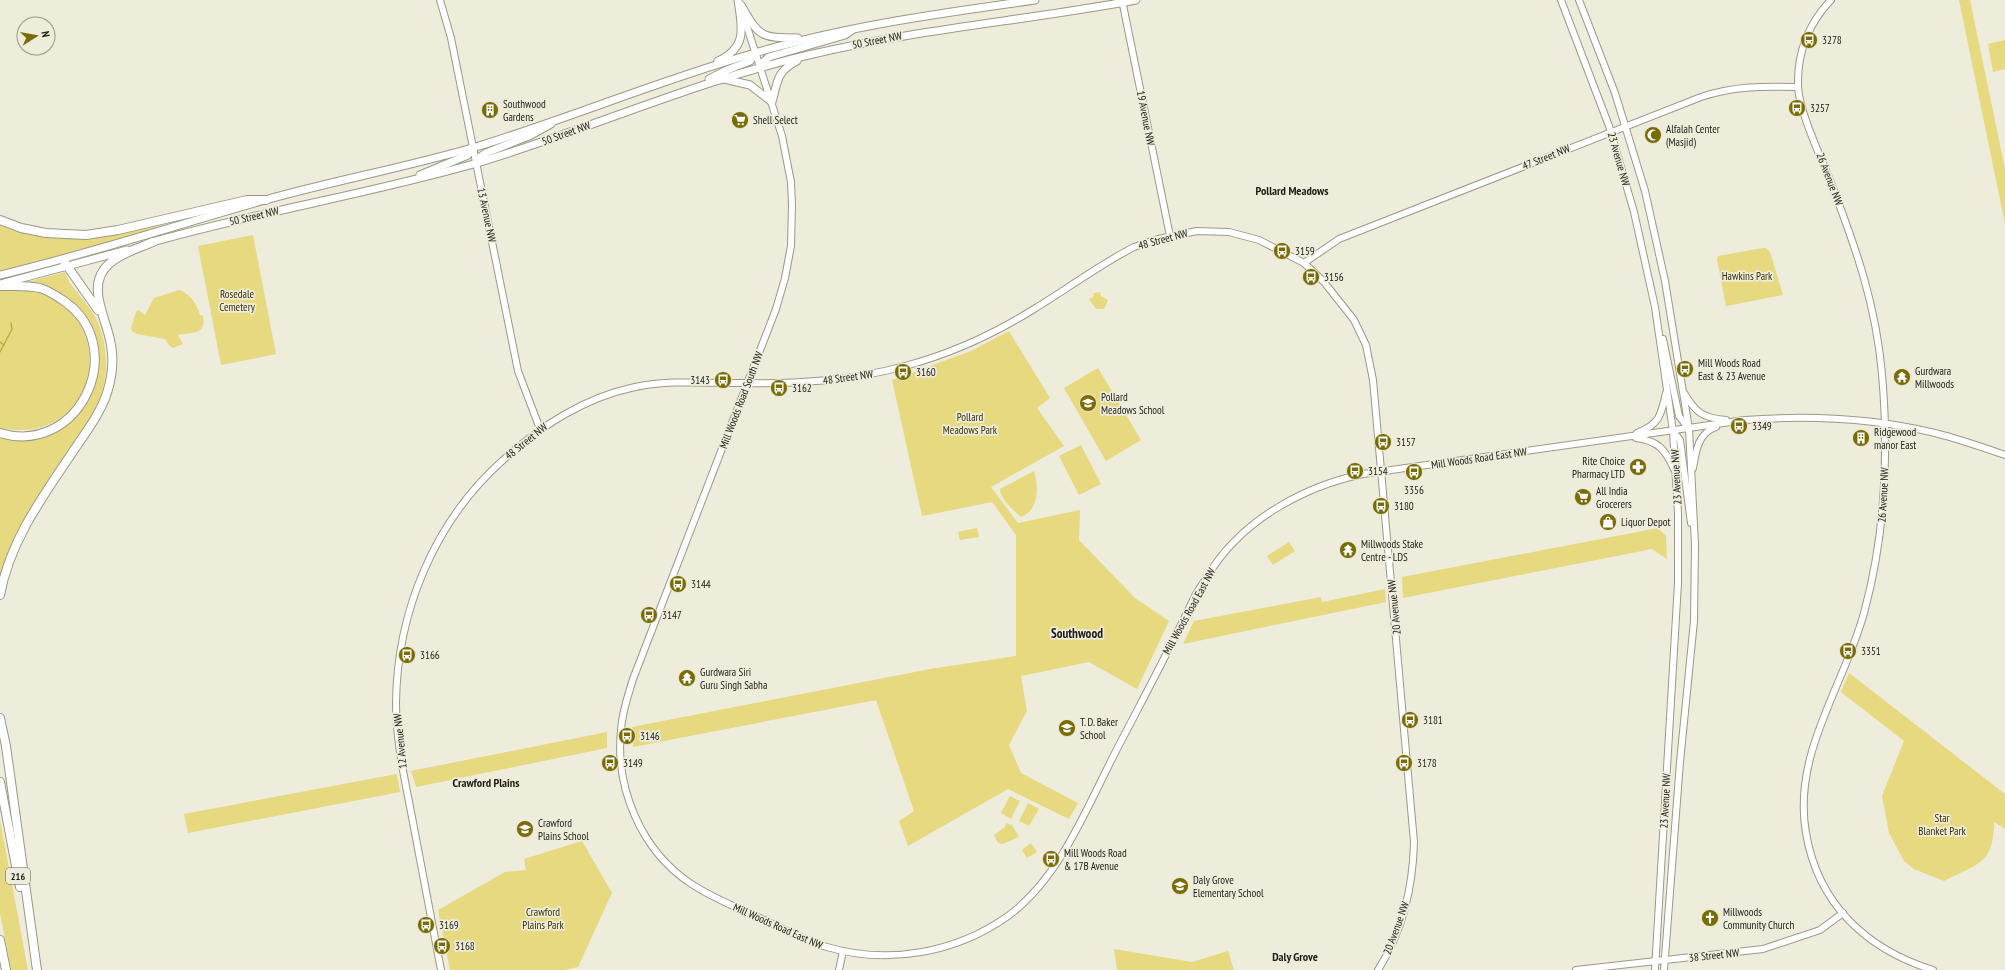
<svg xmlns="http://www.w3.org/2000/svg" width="2005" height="970" font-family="'PT Sans Narrow',sans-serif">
	<rect width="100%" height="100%" fill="#eeecda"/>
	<!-- green -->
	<g fill="#e6d980">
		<polygon points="1959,0 1970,0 2005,169 2005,224"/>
		<polygon points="2005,40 2005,69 1993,72 1988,44"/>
		<polygon points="173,220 136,235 0,272 0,224 12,230 55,237"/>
		<polygon points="253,235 276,354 221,365 198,246"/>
		<polygon points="1763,248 1766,248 1770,252 1783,295 1726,306 1717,259 1718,256"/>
		<path d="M 65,272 C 67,276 68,280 70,283 C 80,298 95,311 100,328 C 123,399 76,434 43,489 C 27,516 14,553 0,582 L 0,435 L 17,439 L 52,432 L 92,388 L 90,328 L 80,311 L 57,292 L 27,282 Z"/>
		<path d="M 9,289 C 17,289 27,288 34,290 C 125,318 98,448 0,428 L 0,291 Z"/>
		<path d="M 179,290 C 190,293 198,306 200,315 L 203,316 C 207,336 190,332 178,335 L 183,344 L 173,348 L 169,345 L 165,339 L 137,334 L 132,331 L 131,328 L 136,312 L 138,310 L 145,315 L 154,298 Z"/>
		<polygon points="1100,292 1101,296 1108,300 1104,309 1096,309 1089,299 1093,297 1094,293"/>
		<polygon points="1009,331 1050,398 1037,408 1064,446 991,487 1018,523 1080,510 1079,540 1135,598 1169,621 1137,689 1089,662 1021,676 1027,711 1009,745 1021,773 1078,803 1069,819 1008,789 908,846 899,821 914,811 876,700 633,747 632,727 930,669 1016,656 1016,535 992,502 922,516 892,380 971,351"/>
		<polygon points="1098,368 1141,440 1106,461 1064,388"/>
		<polygon points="1081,445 1101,484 1079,495 1059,456"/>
		<path d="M 1034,471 C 1039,487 1039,510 1021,517 C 1014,510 1000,500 1000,489 Z"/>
		<polygon points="977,528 979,537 960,540 958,532"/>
		<polygon points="1658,528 1666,536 1667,559 1652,549 1403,598 1402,577"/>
		<polygon points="1289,542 1295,551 1273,565 1267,556"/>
		<polygon points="1385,589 1386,602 1183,644 1194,621 1321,597 1322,602"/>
		<path d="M 1849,673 L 2005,794 L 2005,829 L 1994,822 C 1994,864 1977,864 1944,881 L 1914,869 L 1904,861 L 1889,833 L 1882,796 L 1904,741 L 1841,692 Z"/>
		<polygon points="607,732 607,748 416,787 411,771"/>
		<polygon points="397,774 400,792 188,833 184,814"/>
		<polygon points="1010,796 1020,801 1011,819 1001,813"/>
		<polygon points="1028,803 1039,809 1029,826 1019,821"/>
		<polygon points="0,820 28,970 11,970 0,913"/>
		<polygon points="1006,823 1012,825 1019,837 1002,844 998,843 994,835 1005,827"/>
		<polygon points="582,841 612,893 578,967 564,970 450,970 438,910 505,872 526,870 524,859"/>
		<polygon points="1031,843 1037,852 1027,858 1022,850"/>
		<polygon points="1114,949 1192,962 1228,951 1234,970 1117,970"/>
	</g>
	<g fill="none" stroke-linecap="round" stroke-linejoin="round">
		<!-- stream -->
		<g stroke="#bcad48" stroke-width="1.5">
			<polyline points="0,342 4,345"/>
			<polyline points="0,352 12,329 11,323"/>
		</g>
		<!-- secondary casing -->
		<g stroke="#9b9989" stroke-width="8">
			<g id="secondary">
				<polyline points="440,0 451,38 518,371 540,429"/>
				<polyline points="1122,0 1170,236"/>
				<polyline points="1561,0 1609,126 1634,212 1655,307 1673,431 1678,513 1678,583 1655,970"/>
				<polyline points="1579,0 1615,93 1645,191 1665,281 1689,429 1695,544 1694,621 1680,762 1664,970"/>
				<path d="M 1831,0 C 1808,24 1797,54 1798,87 C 1800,114 1821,157 1831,183 C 1856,248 1876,305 1882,374 C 1889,454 1885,536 1864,613 C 1844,686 1792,754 1806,833 C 1818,904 1866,949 1933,970"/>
				<path d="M 742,11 L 782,136 L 791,182 L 792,205 L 791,246 L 785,278 L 776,309 L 633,679 C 628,696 622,712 621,730 C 615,788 641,850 690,883 C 712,898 738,908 762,919 C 783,929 805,941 827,947 C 888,965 956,953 1008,916 C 1060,878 1087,807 1116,751 C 1143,699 1171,647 1196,594 C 1202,585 1208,575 1214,566 C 1248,517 1306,486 1363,474 L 1745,420 C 1810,415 1872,418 1935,433 C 1959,439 1982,447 2005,455"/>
				<path d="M 1304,263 L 1339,239 L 1701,97 C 1734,86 1764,86 1798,87"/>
				<polyline points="1663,339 1679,416 1689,429"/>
				<path d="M 1684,393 C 1696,413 1703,418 1726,420"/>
				<polyline points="1673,431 1680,440 1691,523"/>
				<path d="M 1637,433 C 1660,424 1661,415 1666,393"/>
				<path d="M 1636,438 C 1658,441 1665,449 1674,469"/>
				<path d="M 1693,468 C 1696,451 1698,433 1716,427"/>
				<path d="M 441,970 C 431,918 421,865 411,812 C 404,776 396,740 396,703 C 397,612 434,522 502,461 C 541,426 583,398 635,387 C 669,380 705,383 740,383 C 796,384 850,381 905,366 C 950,354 994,334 1034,309 C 1067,289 1099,265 1134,247 L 1158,239 L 1197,231 L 1229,232 L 1259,240 L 1304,263 L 1324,282 L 1354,320 L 1366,345 L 1373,380 L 1414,842 C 1413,887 1402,932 1378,970"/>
				<polyline points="839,970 843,951"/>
				<polyline points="1576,970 1763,949 1820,930 1843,913"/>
			</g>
		</g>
		<!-- primary casing -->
		<g stroke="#9b9989" stroke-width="9">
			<g id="primary">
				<path d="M 741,5 C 759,37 761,38 798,38"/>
				<path d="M 718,61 C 748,47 742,27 738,0"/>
				<polyline points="761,68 762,63 769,57 845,35 852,30"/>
				<polyline points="709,79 727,70 750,61 756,52"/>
				<path d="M 724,79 L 750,85 L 772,102 C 778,81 776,72 797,61"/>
				<polyline points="476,163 480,157 486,153 531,135 551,124"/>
				<polyline points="420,175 468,155 473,147"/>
				<path d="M 149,243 C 257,212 369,194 477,163 C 590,129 698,80 813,54 C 920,29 1029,20 1136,0"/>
				<path d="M 0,275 C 89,254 176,225 265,200 C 336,180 408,167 479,146 C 572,117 661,80 755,53 C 847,26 941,13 1035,0"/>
				<polyline points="0,284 127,250"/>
			</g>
		</g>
		<!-- highway casing -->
		<g stroke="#9b9989" stroke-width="10">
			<g id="highway">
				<polyline points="0,220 21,228 46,233 86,235 118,230 247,200 266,200"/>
				<polyline points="63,260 98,310"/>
				<path d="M 0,286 C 13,286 27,285 40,288 C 47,290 55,295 61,299 C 132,344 81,457 0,433"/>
				<path d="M 0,595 C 10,540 44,495 74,450 C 86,432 100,414 107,393 C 112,377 114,361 111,345 C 107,318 84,285 110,263 C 121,253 139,248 153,242"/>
				<polyline points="0,718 6,746 37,970"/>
				<polyline points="0,782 20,887"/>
				<polyline points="0,940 6,970"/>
			</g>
		</g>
		<!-- secondary -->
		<use href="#secondary" stroke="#fff" stroke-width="6"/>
		<!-- primary -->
		<use href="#primary" stroke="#fff" stroke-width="7"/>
		<!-- highway -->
		<use href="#highway" stroke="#fff" stroke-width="8"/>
	</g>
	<!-- icons -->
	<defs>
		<g id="bus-disc" transform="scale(0.9)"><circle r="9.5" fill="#796c07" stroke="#eeecda"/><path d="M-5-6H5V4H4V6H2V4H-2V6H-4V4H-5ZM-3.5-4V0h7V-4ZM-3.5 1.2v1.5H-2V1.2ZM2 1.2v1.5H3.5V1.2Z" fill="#fff"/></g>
		<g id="building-disc" transform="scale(0.9)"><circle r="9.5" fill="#796c07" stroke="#eeecda"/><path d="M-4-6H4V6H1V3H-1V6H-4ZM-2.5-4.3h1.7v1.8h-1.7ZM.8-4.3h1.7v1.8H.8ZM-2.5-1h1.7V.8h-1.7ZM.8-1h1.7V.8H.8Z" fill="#fff"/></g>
		<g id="supermarket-disc" transform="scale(0.9)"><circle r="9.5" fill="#796c07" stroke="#eeecda"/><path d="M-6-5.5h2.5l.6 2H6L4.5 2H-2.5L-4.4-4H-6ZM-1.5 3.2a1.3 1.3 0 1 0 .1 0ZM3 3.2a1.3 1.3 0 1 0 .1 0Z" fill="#fff"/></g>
		<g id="mosque-disc" transform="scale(0.9)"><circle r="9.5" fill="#796c07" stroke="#eeecda"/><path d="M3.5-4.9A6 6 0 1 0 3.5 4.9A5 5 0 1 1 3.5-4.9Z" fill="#fff"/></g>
		<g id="temple-disc" transform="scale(0.9)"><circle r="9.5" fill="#796c07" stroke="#eeecda"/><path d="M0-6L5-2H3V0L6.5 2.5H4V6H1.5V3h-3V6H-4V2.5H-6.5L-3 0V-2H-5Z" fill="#fff"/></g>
		<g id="school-disc" transform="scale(0.9)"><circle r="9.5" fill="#796c07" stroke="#eeecda"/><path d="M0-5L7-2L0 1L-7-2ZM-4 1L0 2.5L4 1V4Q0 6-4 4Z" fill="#fff"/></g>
		<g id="pharmacy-disc" transform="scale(0.9)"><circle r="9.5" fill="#796c07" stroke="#eeecda"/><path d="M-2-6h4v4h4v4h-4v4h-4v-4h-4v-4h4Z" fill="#fff"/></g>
		<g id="shop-disc" transform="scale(0.9)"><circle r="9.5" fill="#796c07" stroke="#eeecda"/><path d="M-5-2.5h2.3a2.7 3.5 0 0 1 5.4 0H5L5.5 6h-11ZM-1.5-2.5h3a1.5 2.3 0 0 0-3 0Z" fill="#fff"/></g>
		<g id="church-disc" transform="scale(0.9)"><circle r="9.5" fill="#796c07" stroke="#eeecda"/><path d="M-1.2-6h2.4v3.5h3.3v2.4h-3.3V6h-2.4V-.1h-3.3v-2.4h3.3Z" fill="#fff"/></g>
	</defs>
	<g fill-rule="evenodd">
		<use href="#bus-disc" x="1809" y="40"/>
		<use href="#bus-disc" x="1797" y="108"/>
		<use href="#building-disc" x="490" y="110"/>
		<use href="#supermarket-disc" x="740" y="120"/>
		<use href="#mosque-disc" x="1653" y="135"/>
		<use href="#bus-disc" x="1282" y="251"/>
		<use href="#bus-disc" x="1311" y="277"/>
		<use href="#bus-disc" x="1685" y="369"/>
		<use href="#bus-disc" x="903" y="372"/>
		<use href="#temple-disc" x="1902" y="377"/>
		<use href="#bus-disc" x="723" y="380"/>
		<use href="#bus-disc" x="779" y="388"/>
		<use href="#school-disc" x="1088" y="403"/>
		<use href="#bus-disc" x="1739" y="426"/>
		<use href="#building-disc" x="1861" y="438"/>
		<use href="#bus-disc" x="1383" y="442"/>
		<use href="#pharmacy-disc" x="1638" y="467"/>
		<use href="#bus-disc" x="1355" y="471"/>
		<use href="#bus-disc" x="1414" y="472"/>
		<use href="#supermarket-disc" x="1583" y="497"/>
		<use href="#bus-disc" x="1381" y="506"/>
		<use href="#shop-disc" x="1608" y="522"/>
		<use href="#temple-disc" x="1348" y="550"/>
		<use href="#bus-disc" x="678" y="584"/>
		<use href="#bus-disc" x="649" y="615"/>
		<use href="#bus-disc" x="1848" y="651"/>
		<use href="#bus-disc" x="407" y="655"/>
		<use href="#temple-disc" x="687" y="678"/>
		<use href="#bus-disc" x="1410" y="720"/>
		<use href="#school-disc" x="1067" y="728"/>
		<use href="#bus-disc" x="627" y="736"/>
		<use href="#bus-disc" x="610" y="763"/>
		<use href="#bus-disc" x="1404" y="763"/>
		<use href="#school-disc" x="525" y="829"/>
		<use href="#bus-disc" x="1051" y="859"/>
		<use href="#school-disc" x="1180" y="886"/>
		<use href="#church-disc" x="1710" y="918"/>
		<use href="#bus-disc" x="426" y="925"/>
		<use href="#bus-disc" x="442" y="946"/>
	</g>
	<g text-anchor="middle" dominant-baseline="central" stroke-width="3.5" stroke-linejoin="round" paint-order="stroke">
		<!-- shield labels -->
		<rect fill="#eeecda" stroke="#5c5a51" stroke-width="1" x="6" y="868" width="24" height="16" rx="3"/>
		<g font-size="10" font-weight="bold" fill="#1d1c16">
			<text x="18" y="876">216</text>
		</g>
		<!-- street labels -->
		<g font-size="11" fill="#1d1c16" stroke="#eeecda">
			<text transform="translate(877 40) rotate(-11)">50 Street NW</text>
			<text transform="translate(1146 118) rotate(79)">19 Avenue NW</text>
			<text transform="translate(566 133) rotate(-20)">50 Street NW</text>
			<text transform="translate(1546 157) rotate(-22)">47 Street NW</text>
			<text transform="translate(1619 159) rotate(74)">23 Avenue NW</text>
			<text transform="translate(1830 179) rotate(69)">26 Avenue NW</text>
			<text transform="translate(487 215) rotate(78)">13 Avenue NW</text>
			<text transform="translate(254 216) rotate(-13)">50 Street NW</text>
			<text transform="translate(1163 239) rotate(-15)">48 Street NW</text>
			<text transform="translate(848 377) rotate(-8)">48 Street NW</text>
			<text transform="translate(741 400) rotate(-69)">Mill Woods Road South NW</text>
			<text transform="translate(526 441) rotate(-39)">48 Street NW</text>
			<text transform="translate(1479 458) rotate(-8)">Mill Woods Road East NW</text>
			<text transform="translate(1676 477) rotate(-93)">23 Avenue NW</text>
			<text transform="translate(1883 495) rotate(-87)">26 Avenue NW</text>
			<text transform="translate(1394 607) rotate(-96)">20 Avenue NW</text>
			<text transform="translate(1189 611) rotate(-61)">Mill Woods Road East NW</text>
			<text transform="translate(400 741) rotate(-96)">12 Avenue NW</text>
			<text transform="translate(1665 801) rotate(-87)">23 Avenue NW</text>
			<text transform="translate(778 926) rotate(24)">Mill Woods Road East NW</text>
			<text transform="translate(1396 928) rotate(-70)">20 Avenue NW</text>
			<text transform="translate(1714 955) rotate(-6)">38 Street NW</text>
		</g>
		<!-- poi labels -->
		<g font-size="11" fill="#1d1c16" stroke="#eeecda" text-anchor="start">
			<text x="1822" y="40">3278</text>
			<text x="503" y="104">Southwood<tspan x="503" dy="13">Gardens</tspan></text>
			<text x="1810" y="108">3257</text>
			<text x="753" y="120">Shell Select</text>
			<text x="1666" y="129">Alfalah Center<tspan x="1666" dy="13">(Masjid)</tspan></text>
			<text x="1295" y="251">3159</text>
			<text x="1324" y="277">3156</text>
			<text x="1698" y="363">Mill Woods Road<tspan x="1698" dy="13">East &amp; 23 Avenue</tspan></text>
			<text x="1915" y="371">Gurdwara<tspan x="1915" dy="13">Millwoods</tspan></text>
			<text x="916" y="372">3160</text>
			<text x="710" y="380" text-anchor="end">3143</text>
			<text x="792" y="388">3162</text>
			<text x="1101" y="397">Pollard<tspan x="1101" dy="13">Meadows School</tspan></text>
			<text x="1752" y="426">3349</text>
			<text x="1874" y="432">Ridgewood<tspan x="1874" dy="13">manor East</tspan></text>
			<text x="1396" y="442">3157</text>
			<text x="1625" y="461" text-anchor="end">Rite Choice<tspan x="1625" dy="13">Pharmacy LTD</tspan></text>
			<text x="1368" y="471">3154</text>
			<text x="1414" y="490" text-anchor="middle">3356</text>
			<text x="1596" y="491">All India<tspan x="1596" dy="13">Grocerers</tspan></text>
			<text x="1394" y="506">3180</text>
			<text x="1621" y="522">Liquor Depot</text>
			<text x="1361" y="544">Millwoods Stake<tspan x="1361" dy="13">Centre - LDS</tspan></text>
			<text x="691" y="584">3144</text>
			<text x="662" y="615">3147</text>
			<text x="1861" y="651">3351</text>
			<text x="420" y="655">3166</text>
			<text x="700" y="672">Gurdwara Siri<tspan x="700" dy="13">Guru Singh Sabha</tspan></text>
			<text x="1423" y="720">3181</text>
			<text x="1080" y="722">T. D. Baker<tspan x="1080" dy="13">School</tspan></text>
			<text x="640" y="736">3146</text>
			<text x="623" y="763">3149</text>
			<text x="1417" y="763">3178</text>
			<text x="538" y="823">Crawford<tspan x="538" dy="13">Plains School</tspan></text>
			<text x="1064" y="853">Mill Woods Road<tspan x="1064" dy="13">&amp; 17B Avenue</tspan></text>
			<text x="1193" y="880">Daly Grove<tspan x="1193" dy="13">Elementary School</tspan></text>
			<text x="1723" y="912">Millwoods<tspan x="1723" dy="13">Community Church</tspan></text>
			<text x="439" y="925">3169</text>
			<text x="455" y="946">3168</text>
		</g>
		<!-- park labels -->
		<g font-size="11" fill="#352f02" stroke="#eeecda">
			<text x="1747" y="276">Hawkins Park</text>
			<text x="237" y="294">Rosedale<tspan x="237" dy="13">Cemetery</tspan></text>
			<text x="970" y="417">Pollard<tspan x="970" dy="13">Meadows Park</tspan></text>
			<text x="1942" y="818">Star<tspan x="1942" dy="13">Blanket Park</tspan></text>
			<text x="543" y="912">Crawford<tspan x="543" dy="13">Plains Park</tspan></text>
		</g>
		<!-- neighbourhood labels -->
		<g font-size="12" font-weight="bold" fill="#1d1c16" stroke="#eeecda">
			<text x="1292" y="190">Pollard Meadows</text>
			<text x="486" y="782">Crawford Plains</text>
			<text x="1295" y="956">Daly Grove</text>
		</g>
		<!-- quarter labels -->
		<g font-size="13" font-weight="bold" fill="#1d1c16" stroke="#eeecda">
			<text x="1077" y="633">Southwood</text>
		</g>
	</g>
	<!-- north arrow -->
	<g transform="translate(36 36) rotate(79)"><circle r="19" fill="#eeecda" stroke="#9a998c"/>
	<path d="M0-3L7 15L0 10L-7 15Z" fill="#796c07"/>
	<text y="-6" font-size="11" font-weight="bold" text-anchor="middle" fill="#1d1c16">N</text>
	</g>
</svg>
